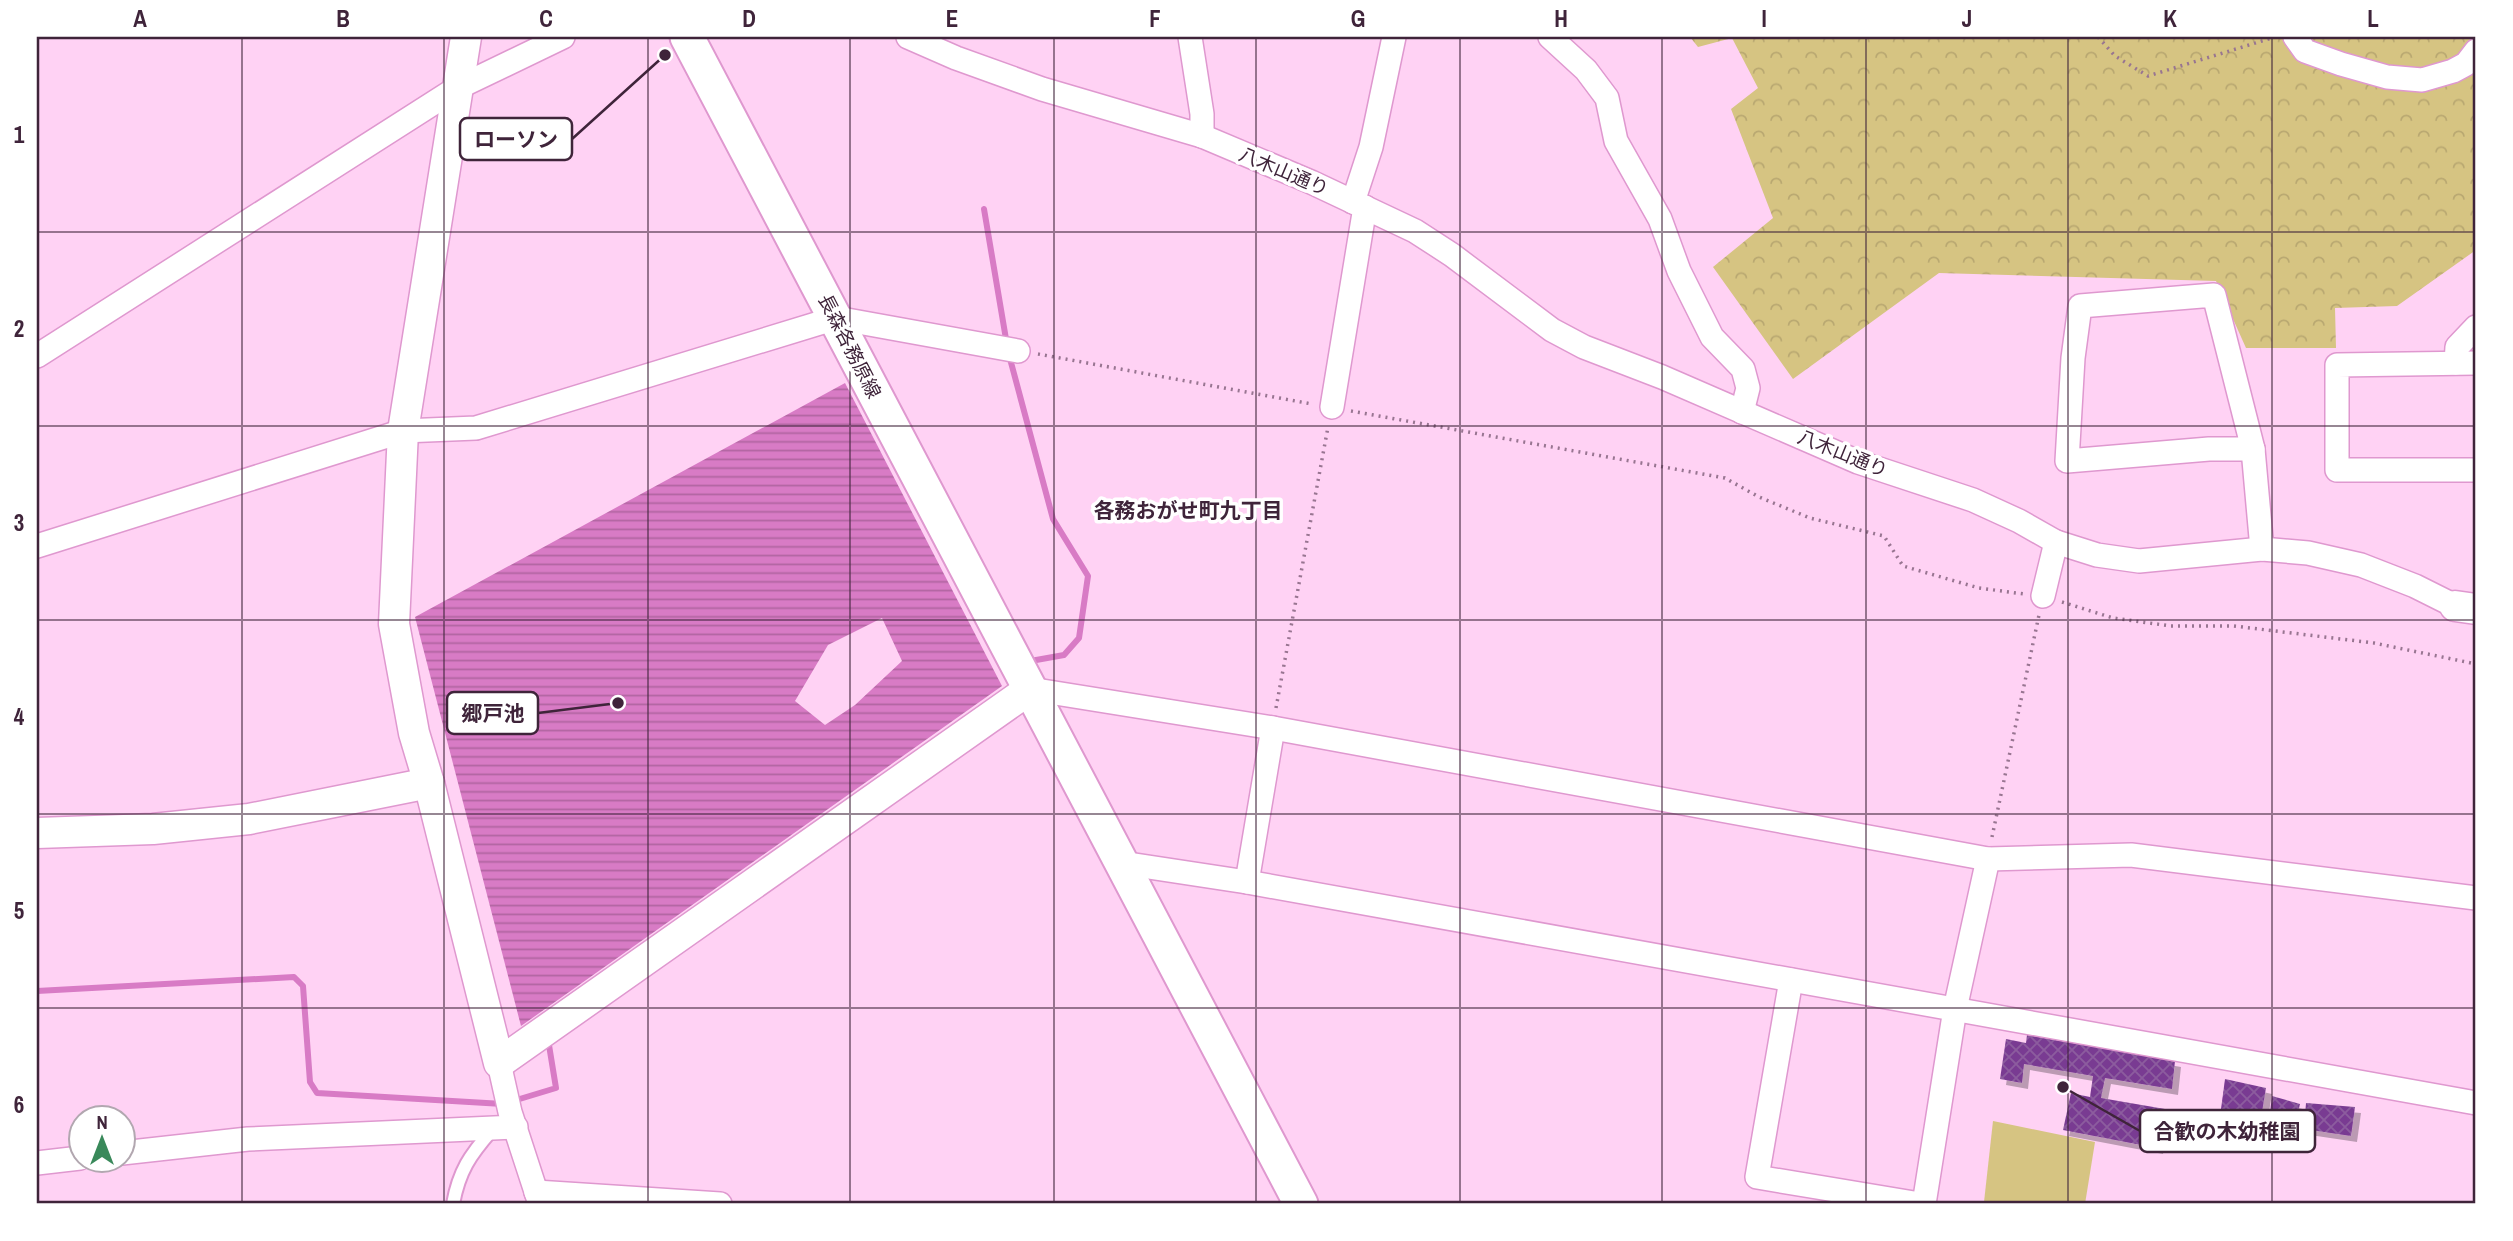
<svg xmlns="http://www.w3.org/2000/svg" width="2513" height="1241" font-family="'Archivo Narrow','Noto Sans JP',sans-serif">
	<defs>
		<pattern id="forest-crowns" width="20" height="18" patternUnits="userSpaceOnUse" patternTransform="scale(1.75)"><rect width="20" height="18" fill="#d6c482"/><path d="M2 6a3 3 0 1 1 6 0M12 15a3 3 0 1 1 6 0" fill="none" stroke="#b9a871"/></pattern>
		<pattern id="water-rules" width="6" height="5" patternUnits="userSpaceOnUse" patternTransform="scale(1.75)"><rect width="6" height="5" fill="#d87bc5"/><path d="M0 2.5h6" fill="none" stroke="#b165a1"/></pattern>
		<pattern id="building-cross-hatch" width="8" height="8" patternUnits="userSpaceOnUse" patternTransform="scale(1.75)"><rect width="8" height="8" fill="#793b92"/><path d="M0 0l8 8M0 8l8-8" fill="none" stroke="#8c5c9e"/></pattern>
		<filter id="shadow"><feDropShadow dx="6" dy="6" stdDeviation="0" flood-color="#0004"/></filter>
	</defs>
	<rect width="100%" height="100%" fill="#ffd2f4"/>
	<!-- grass -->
	<polygon fill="#d6c482" points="1993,1121 2095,1142 2085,1204 1999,1204 1984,1202"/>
	<!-- forest -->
	<polygon fill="url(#forest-crowns)" points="1690,37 2476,37 2476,250 2397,306 2335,308 2336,348 2246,348 2216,281 1939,273 1793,379 1713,267 1773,218 1731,109 1758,88 1732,38 1698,47"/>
	<!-- water -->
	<path fill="url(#water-rules)" fill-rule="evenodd" d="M 845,383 L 1002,686 L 521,1026 L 415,617 ZM 882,618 L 902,661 L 855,705 L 825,725 L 795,701 L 828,645 Z"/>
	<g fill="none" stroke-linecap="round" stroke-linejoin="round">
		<!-- stream -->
		<g stroke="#d87bc5" stroke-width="6">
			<polyline points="984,209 1007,345"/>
			<polyline points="1009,355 1053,519 1088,576 1079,638 1064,655 1025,662"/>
			<polyline points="37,991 294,977 303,986 310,1082 317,1093 503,1104"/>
			<polyline points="513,1101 556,1088 548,1039"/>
		</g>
	</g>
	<!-- building -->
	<g fill="url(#building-cross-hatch)" filter="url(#shadow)">
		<polygon points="2027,1035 2175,1061 2172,1089 2105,1078 2101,1098 2165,1109 2157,1148 2063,1130 2071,1093 2090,1097 2093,1076 2024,1064 2022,1083 2000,1079 2006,1039 2026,1043"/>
		<polygon points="2225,1079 2266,1088 2261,1118 2221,1109"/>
		<polygon points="2272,1096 2300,1104 2291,1142 2267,1136"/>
		<polygon points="2306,1103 2355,1107 2351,1136 2304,1129"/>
	</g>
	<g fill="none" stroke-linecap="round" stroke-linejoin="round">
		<!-- service casing -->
		<g stroke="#df98cf" stroke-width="16">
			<path id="service" d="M 453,1204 C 459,1171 470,1155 492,1130"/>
		</g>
		<!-- minor casing -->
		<g stroke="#df98cf" stroke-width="26">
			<g id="minor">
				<polyline points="908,37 956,58 1042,89 1202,136 1311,182 1415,231 1452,255 1552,330 1584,347 1662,377 1858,462 1973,500 2019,521 2056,542 2097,555 2139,561 2262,549 2308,553 2361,565 2415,586 2455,606"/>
				<polyline points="1190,37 1202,114 1202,136"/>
				<polyline points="1550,37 1586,70 1607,98 1616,141 1660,219 1679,271 1712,337 1743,369 1748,388 1742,412"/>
				<polyline points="2295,37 2305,51 2341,64 2387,77 2422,80 2453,71 2466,64 2476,51"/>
				<polyline points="1353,202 1371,147 1394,37"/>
				<polygon points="2214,295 2253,449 2209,449 2067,461 2073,358 2080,306"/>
				<polyline points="37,356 457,88 563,37"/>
				<polyline points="2456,363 2457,347 2476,327"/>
				<polyline points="2476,363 2337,365 2337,470 2476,470"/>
				<polyline points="1332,407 1365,207"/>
				<polyline points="2253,449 2262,549"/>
				<polyline points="37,546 403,431 476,428 836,318 1018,351"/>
				<polyline points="2043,596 2056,542"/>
				<polyline points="1030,689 1273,728 1988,859 2131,855 2476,898"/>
				<polyline points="1122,863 1247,882 2476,1103"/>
				<polyline points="1247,882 1273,728"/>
				<polyline points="1791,980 1757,1177 1920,1204"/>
				<polyline points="499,1063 510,1112 540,1204"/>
				<polyline points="122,1153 248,1139 516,1127"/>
				<polyline points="37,1163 80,1158"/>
				<polyline points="536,1192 720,1204"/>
				<polyline points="1924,1204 1955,1009 1988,859"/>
			</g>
		</g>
		<!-- tertiary casing -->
		<g stroke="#df98cf" stroke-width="33">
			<g id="tertiary">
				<polyline points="466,37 403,431 394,624 414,733 429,783 499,1063 1030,689"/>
				<polyline points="2455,606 2476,609"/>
				<polyline points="37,833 153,829 249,819 429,783"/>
			</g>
		</g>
		<!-- secondary casing -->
		<g stroke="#df98cf" stroke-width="37">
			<polyline id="secondary" points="687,37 1301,1204"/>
		</g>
		<!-- path -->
		<g stroke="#987591" stroke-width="3.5" stroke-dasharray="2 5" stroke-linecap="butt">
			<polyline points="2098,37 2115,56 2148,76 2275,37"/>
			<polyline points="1038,354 1312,404"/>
			<polyline points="1351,411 1725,478 1759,497 1810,518 1884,536 1903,566 1979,588 2024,594"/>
			<polyline points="2062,602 2113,618 2171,626 2234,626 2374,643 2476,664"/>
			<polyline points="1276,708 1328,427"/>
			<polyline points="1992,837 2039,615"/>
		</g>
		<!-- service -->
		<use href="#service" stroke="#fff" stroke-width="12"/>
		<!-- minor -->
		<use href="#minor" stroke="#fff" stroke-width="23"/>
		<!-- tertiary -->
		<use href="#tertiary" stroke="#fff" stroke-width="30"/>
		<!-- secondary -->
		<use href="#secondary" stroke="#fff" stroke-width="33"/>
	</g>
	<!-- grid -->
	<path fill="none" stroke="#3f243a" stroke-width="2" stroke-opacity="0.55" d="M 242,37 L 242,1204M 444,37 L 444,1204M 648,37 L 648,1204M 850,37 L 850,1204M 1054,37 L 1054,1204M 1256,37 L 1256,1204M 1460,37 L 1460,1204M 1662,37 L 1662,1204M 1866,37 L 1866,1204M 2068,37 L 2068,1204M 2272,37 L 2272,1204M 37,232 L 2476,232M 37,426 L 2476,426M 37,620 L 2476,620M 37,814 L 2476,814M 37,1008 L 2476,1008"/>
	<g text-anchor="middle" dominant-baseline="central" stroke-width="7" stroke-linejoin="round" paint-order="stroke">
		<!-- street labels -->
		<g font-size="19" fill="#3f243a" stroke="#fff">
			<text transform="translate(1284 171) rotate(23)">八木山通り</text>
			<text transform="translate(850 346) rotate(63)">長森各務原線</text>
			<text transform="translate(1843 453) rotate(22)">八木山通り</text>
		</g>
		<!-- neighbourhood labels -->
		<g font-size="21" font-weight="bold" fill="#3f243a" stroke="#fff">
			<text x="1188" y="510">各務おがせ町九丁目</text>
		</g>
	</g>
	<!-- callouts -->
	<path fill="none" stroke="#3f243a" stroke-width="2.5" d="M665 55L572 139M618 703L538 713M2063 1087L2140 1131"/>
	<g fill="#3f243a" stroke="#fff" stroke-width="2.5">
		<circle cx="665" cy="55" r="7"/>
		<circle cx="618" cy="703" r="7"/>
		<circle cx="2063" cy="1087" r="7"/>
	</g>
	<g fill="#fff" stroke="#3f243a" stroke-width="2.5">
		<rect x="460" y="118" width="112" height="42" rx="7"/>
		<rect x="447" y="692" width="91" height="42" rx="7"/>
		<rect x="2140" y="1110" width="175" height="42" rx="7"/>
	</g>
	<g font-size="21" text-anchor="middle" font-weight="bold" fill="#3f243a">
		<text x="516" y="147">ローソン</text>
		<text x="493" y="721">郷戸池</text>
		<text x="2227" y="1139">合歓の木幼稚園</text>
	</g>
	<!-- border -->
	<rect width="2513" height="1241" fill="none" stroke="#ffffff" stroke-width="77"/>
	<!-- north arrow -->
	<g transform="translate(102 1139)"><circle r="33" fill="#ffffff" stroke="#b2a7b0" stroke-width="2"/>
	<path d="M0-5L12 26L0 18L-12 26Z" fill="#39895a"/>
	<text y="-10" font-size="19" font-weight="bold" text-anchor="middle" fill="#3f243a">N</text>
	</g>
	<rect x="38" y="38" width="2436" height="1164" fill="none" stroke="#3f243a" stroke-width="2.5"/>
	<g font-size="23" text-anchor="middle" font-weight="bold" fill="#3f243a">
		<text x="140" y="27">A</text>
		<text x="343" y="27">B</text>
		<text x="546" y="27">C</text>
		<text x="749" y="27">D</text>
		<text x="952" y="27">E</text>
		<text x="1155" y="27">F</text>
		<text x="1358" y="27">G</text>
		<text x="1561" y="27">H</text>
		<text x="1764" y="27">I</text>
		<text x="1967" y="27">J</text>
		<text x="2170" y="27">K</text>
		<text x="2373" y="27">L</text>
		<text x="19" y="143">1</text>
		<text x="19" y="337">2</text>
		<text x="19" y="531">3</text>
		<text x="19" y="725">4</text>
		<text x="19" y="919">5</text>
		<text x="19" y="1113">6</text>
	</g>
</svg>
